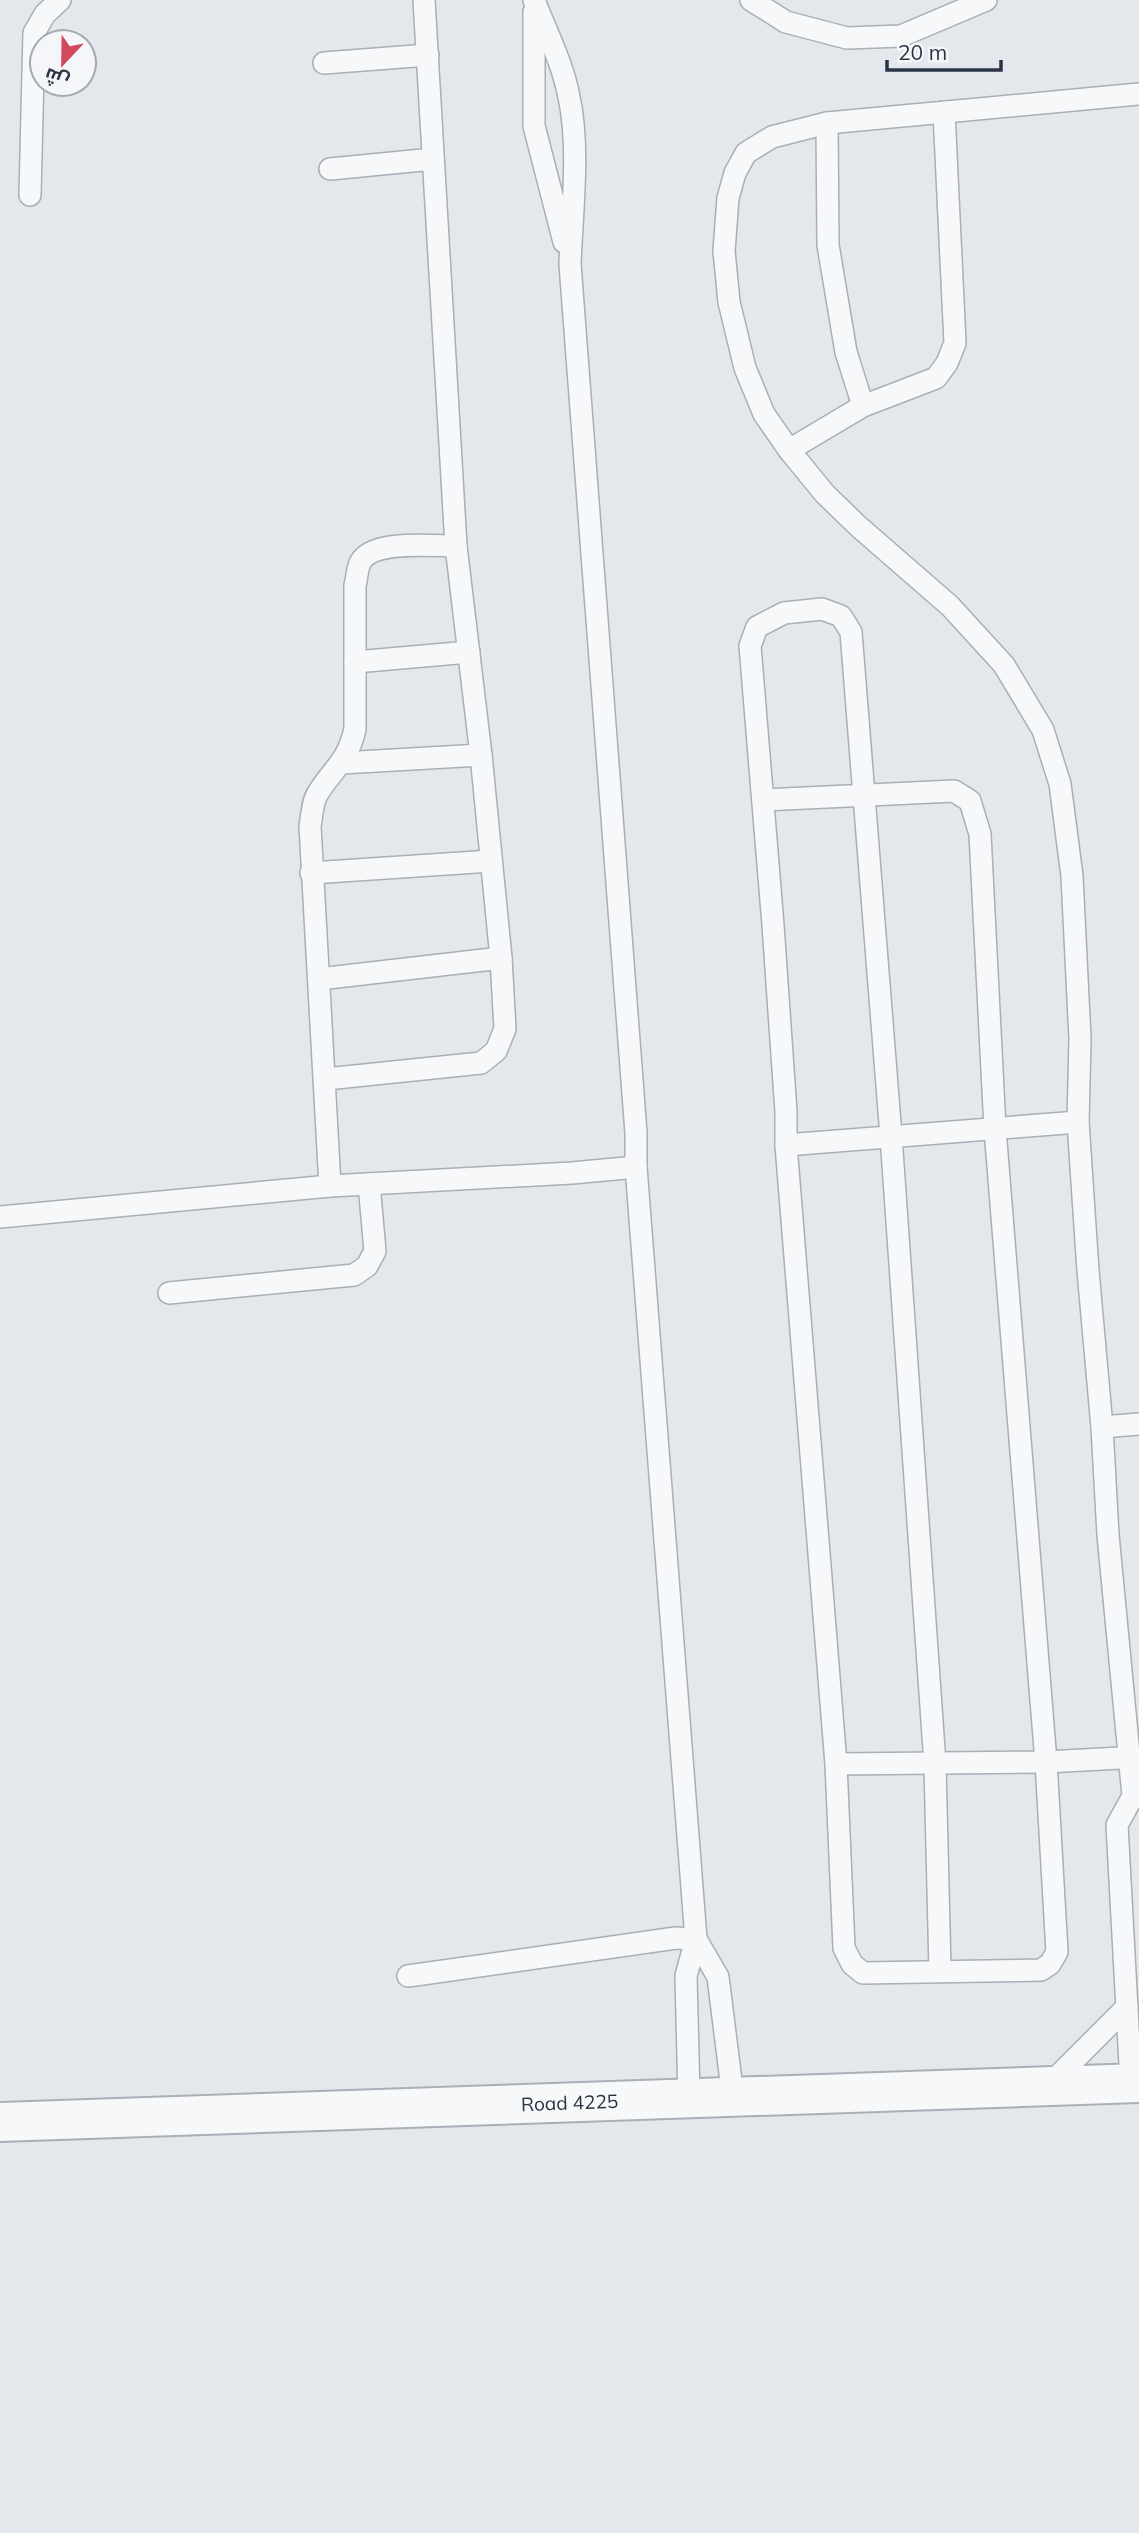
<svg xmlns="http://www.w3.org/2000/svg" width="1139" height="2533" font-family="Mulish,Cairo,sans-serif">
	<rect width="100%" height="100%" fill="#e4e7ec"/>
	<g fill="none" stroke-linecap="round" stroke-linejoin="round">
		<!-- service casing -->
		<g stroke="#a9aeb7" stroke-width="24">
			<g id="service">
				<polyline points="424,0 456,546"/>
				<polyline points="751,0 786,22 847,38 901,36 986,0"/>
				<polyline points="534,12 534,126 564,242"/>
				<polyline points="324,63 428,55"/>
				<polyline points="827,123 828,245 846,352 863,406"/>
				<polyline points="330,169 433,159"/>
				<polyline points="30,195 34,33 45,14 60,0"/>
				<polyline points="789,450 863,406 936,378 947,363 955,343 944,112"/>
				<polyline points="355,662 469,652"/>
				<polyline points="342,763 481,755"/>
				<polyline points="763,800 954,791 970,801 980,834 995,1129 1046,1762 1057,1952 1050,1964 1041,1970 863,1973 852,1964 844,1948 836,1764 786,1145"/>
				<polyline points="311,873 491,861"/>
				<polyline points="319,979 501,958"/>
				<path d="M 326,1079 L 481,1063 L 496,1051 L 505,1029 L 501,958 L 481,755 L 456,546 C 433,546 371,539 360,563 C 357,569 357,579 355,585 L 355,729 C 347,763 334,767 318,793 C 312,802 312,816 310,826 L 330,1186"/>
				<polyline points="0,1217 330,1186 572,1173 636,1167"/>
				<polyline points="169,1293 354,1275 367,1266 375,1251 369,1184"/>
				<polyline points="1102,1427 1139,1424"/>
				<polyline points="836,1764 1046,1762 1139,1757"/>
				<polyline points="696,1939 718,1977 733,2097"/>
				<polyline points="940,1971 935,1764 891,1136 851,632 841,616 822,609 784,613 757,627 750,646 773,925 786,1112 786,1145 1078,1122"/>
				<path d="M 408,1976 L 676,1938 L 696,1939 L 636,1167 L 636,1133 L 570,264 C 572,212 580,147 569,97 C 563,64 546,31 534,0"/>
				<polyline points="1131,2083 1117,1825 1133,1796 1108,1535 1102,1427 1088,1271 1078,1122 1080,1039 1072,876 1060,784 1043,730 1004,665 950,606 858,526 825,494 789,450 764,414 745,368 729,302 724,251 728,198 735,173 746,153 772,137 827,123 1139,94"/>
				<polyline points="1049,2085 1127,2007"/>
				<polyline points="689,2098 686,1976 696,1939"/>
			</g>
		</g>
		<!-- minor casing -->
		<g stroke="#a9aeb7" stroke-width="42">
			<g id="minor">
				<path id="s1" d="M 0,2122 L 1139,2083"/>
			</g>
		</g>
		<!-- service -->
		<use href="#service" stroke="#f7f8fa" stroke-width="21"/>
		<!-- minor -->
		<use href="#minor" stroke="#f7f8fa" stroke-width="38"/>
	</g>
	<g text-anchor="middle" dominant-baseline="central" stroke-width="5" stroke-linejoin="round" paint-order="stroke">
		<!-- street labels -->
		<g font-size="19" fill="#2b3445" stroke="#f4f6f9">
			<text stroke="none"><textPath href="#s1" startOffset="570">Road 4225</textPath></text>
		</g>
	</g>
	<!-- north arrow -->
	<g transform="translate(63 63) rotate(202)"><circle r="33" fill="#f4f6f9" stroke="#a4a8b1" stroke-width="2"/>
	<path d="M0-5L12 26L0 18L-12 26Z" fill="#d1495b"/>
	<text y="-10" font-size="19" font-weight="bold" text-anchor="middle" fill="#2b3445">ش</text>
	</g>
	<!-- scale -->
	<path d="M887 60v10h114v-10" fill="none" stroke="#2b3445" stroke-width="3.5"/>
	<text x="898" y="60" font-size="21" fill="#2b3445" stroke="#f4f6f9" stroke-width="5" paint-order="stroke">20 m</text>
</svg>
